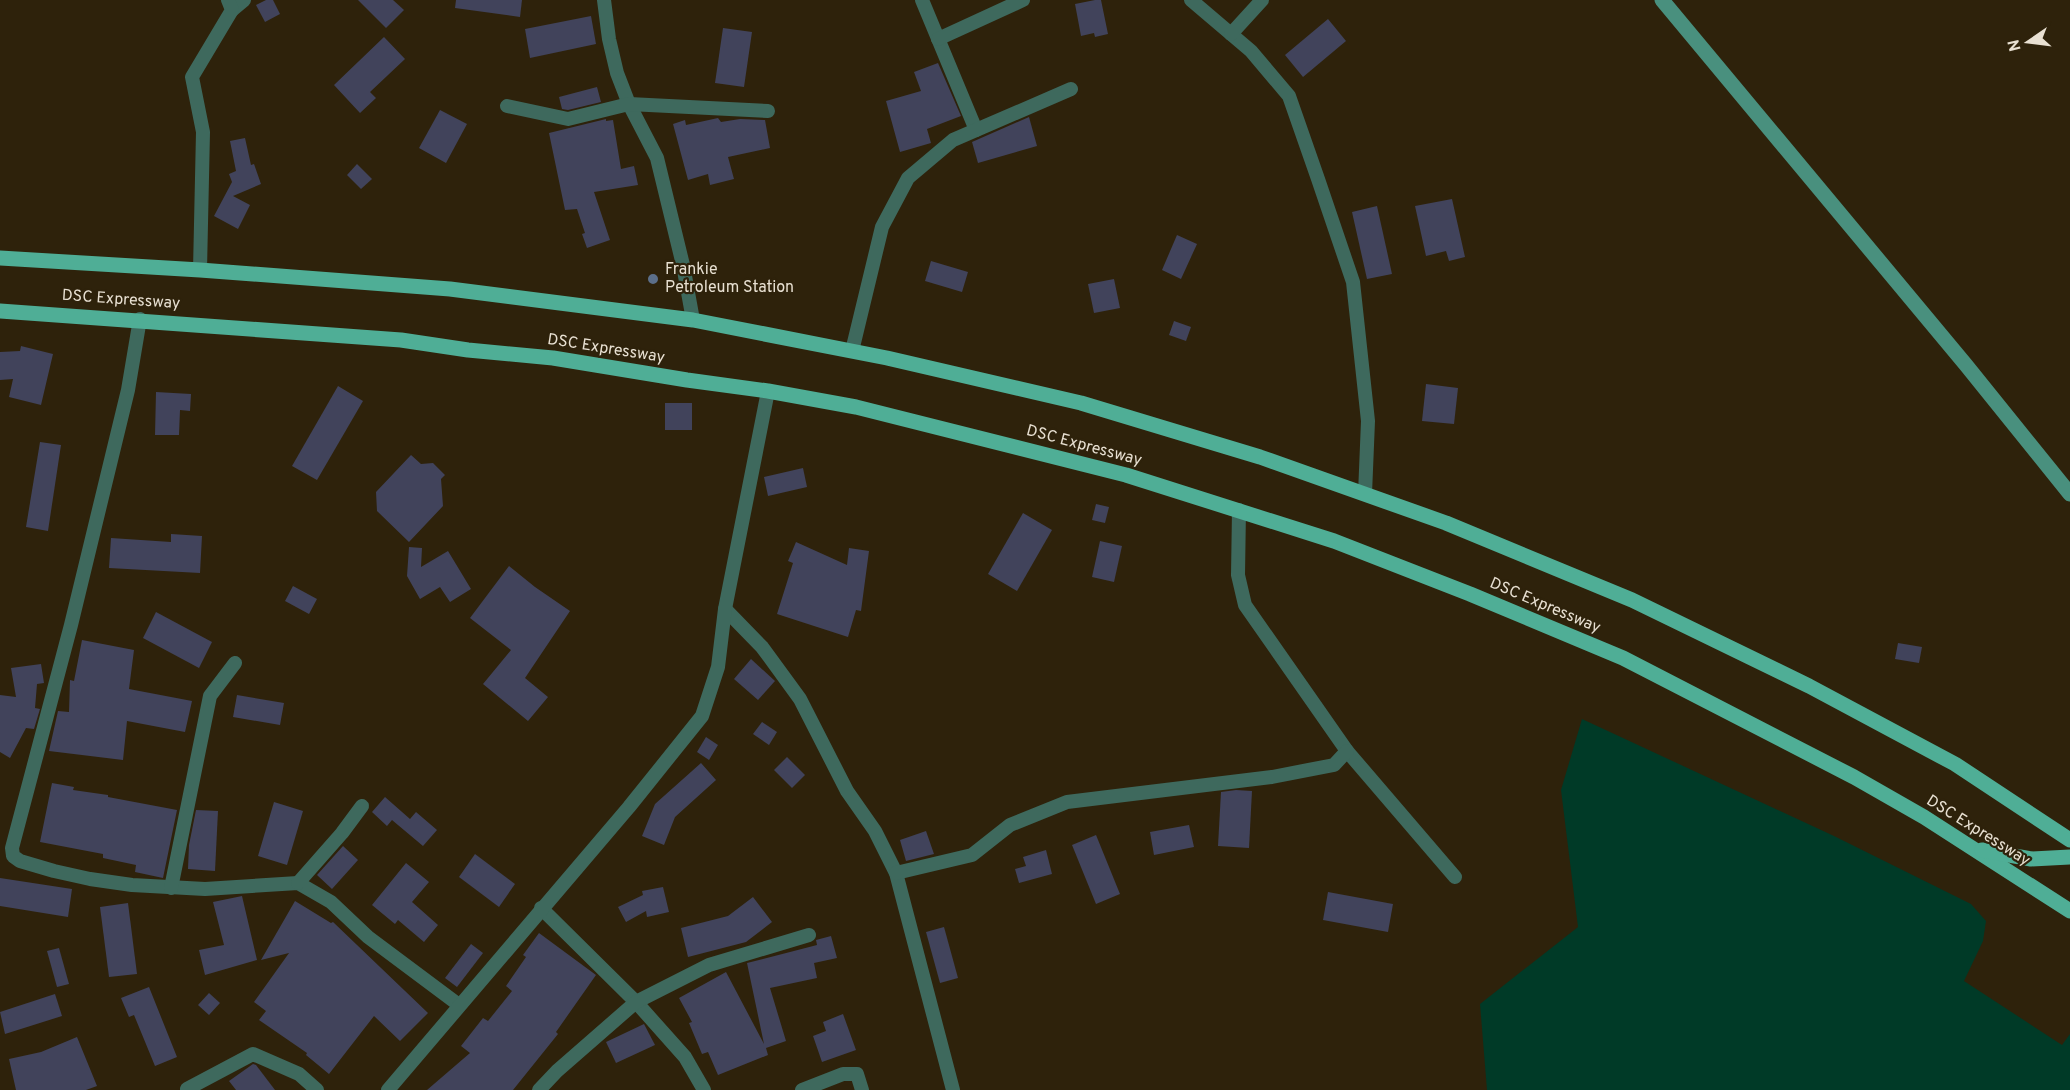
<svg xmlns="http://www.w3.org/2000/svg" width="2070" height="1090" font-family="Overpass,sans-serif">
	<rect width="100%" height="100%" fill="#2e220b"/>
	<!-- green -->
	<polygon fill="#003a27" points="1582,719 1834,836 1971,904 1986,921 1983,941 1964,981 2062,1045 2070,1034 2070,1090 1487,1090 1480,1004 1578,927 1561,790"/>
	<!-- building -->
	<g fill="#41435b">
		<polygon points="266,0 273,0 280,14 265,22 256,5"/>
		<polygon points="358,0 393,0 404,10 386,28"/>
		<polygon points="456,0 522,0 520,17 455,8"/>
		<polygon points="1095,0 1101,0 1108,34 1095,37 1094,33 1081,36 1075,4"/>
		<polygon points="591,16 596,44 530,58 525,29"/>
		<polygon points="1328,19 1346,41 1303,77 1285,55"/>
		<polygon points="723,28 752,32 744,87 715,83"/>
		<polygon points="384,37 405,59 370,92 376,98 360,113 334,85"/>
		<polygon points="938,63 961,116 927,129 931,143 900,152 886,101 921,91 914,72"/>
		<polygon points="597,87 601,102 568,110 562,109 559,97"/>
		<polygon points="440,110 467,124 446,163 419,148"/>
		<polygon points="1029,117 1037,146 978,163 972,142"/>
		<polygon points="718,118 721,122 740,119 765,120 770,148 728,157 734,179 710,185 708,174 688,180 673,124 685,120 686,125"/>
		<polygon points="606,119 606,121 613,120 621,169 634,166 638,185 594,192 610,240 587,248 582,234 585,233 577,209 565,210 549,133"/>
		<polygon points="245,138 251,165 254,164 261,184 233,196 250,205 238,229 214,216 232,182 229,174 236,171 230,141"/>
		<polygon points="357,164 372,179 361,189 347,175"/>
		<polygon points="1452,199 1465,257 1449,261 1446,251 1426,256 1415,206"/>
		<polygon points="1377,206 1392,274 1367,279 1352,212"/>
		<polygon points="1177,235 1197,244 1181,279 1162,270"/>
		<polygon points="931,261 968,272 962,292 925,281"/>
		<polygon points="1114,279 1120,308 1094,313 1088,284"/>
		<polygon points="1174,321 1191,327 1186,341 1169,335"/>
		<polygon points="21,346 53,354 41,405 9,397 13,379 0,380 0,352 20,351"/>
		<polygon points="1426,384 1458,388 1454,424 1422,421"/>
		<polygon points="338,386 363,401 317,480 292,466"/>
		<polygon points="156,392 191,394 190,411 180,410 179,435 155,435"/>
		<rect x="665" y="403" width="27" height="27"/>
		<polygon points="40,442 61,445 48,531 26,527"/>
		<polygon points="411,455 421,464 433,463 445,475 441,479 443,506 409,542 377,511 376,492"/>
		<polygon points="803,468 807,487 768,496 764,477"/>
		<polygon points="1096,504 1109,507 1105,523 1092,520"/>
		<polygon points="1023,513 1052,530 1017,591 988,574"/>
		<polygon points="171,534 202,536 200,573 109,568 111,538 171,542"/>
		<polygon points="1100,541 1122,546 1114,582 1092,577"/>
		<polygon points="796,542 847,565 849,548 869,551 861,611 856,610 848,637 777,614 793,563 788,561"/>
		<polygon points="409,547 422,548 421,567 448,551 471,589 450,602 440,587 420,599 407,576"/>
		<polygon points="509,566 535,587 570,611 525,678 548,697 528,721 483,684 511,650 470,618"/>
		<polygon points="293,586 317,599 309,614 285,601"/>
		<polygon points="156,612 212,642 199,668 143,638"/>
		<polygon points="82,640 134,650 129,689 192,701 185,732 127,721 123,760 49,751 58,711 69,712 70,680 74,681"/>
		<polygon points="1898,643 1922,647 1919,663 1895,659"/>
		<polygon points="751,659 775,681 758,700 734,679"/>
		<polygon points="41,664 44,683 37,684 35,708 40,709 34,729 26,728 10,758 0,752 0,695 16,697 11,668"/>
		<polygon points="237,695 284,703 280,725 233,717"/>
		<polygon points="762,722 777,732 769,745 753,734"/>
		<polygon points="706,737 718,745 709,760 697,752"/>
		<polygon points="787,757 805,775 792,788 774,770"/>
		<polygon points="701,763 716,780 675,817 664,845 642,836 655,804"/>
		<polygon points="52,783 74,787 73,790 108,795 108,797 177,810 163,878 135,872 136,865 103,858 103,854 40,842"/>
		<polygon points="1236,790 1252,791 1249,848 1218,846 1221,792"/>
		<polygon points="385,797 410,819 416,812 437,830 423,846 392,820 387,826 372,812"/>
		<polygon points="274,802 303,811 287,865 258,856"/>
		<polygon points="196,810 218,811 215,871 188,869 189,845"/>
		<polygon points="1189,825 1194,847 1154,855 1150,832"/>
		<polygon points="926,831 934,854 906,861 900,840"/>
		<polygon points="1096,835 1120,894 1096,904 1072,845"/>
		<polygon points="343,846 358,860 332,889 317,875"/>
		<polygon points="1046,850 1052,874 1019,883 1015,869 1026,866 1023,857"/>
		<polygon points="475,854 515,884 499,907 459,877"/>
		<polygon points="406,863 429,882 412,902 438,925 424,942 398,920 395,924 372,905"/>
		<polygon points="0,878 72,889 68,917 0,906"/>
		<polygon points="663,887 669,912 647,917 646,911 626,922 618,907 643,895 642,891"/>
		<polygon points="1328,892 1393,904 1388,932 1323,920"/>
		<polygon points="242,896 257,960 205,975 199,950 224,945 213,902"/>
		<polygon points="753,897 772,922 746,942 688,957 681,928 728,916"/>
		<polygon points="295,901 331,923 333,922 428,1013 400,1041 374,1016 329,1074 306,1055 307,1053 259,1020 266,1011 254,1002 289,953 261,960"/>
		<polygon points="128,903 137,974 109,977 100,907"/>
		<polygon points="944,927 958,978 940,983 926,932"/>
		<polygon points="539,933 596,975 556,1032 558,1034 513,1090 427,1090 470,1053 461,1046 483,1018 488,1021 512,991 506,986 526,957 523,955"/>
		<polygon points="831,936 837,958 814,963 817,978 770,988 786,1041 766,1048 768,1055 718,1075 708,1052 702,1054 689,1023 692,1022 679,998 726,972 764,1044 747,963 817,945 816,940"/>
		<polygon points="471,944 483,953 457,987 445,978"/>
		<polygon points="59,948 69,984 57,987 47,951"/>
		<polygon points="149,987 177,1057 155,1066 134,1015 129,1017 121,998"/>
		<polygon points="209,993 220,1003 209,1015 198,1005"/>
		<polygon points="55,994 62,1016 5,1034 0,1012"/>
		<polygon points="843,1014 856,1050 822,1062 813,1036 826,1031 823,1022"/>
		<polygon points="644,1024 655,1045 616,1063 606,1042"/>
		<polygon points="77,1037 97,1086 86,1090 16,1090 9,1059 41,1052"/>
		<polygon points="253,1064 256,1065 275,1090 236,1090 229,1081"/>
	</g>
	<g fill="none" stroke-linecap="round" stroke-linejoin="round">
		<!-- street -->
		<g stroke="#3e695d" stroke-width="14">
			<polyline points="604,0 609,39 617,73 629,104 657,158 683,265 693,320"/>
			<polyline points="922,0 976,130"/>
			<polyline points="1191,0 1251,51 1289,96 1318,179 1353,282 1368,421 1365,494"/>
			<polyline points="232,10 244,0"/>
			<polyline points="1231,34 1262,0"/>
			<polyline points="938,39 1023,0"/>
			<polyline points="507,106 568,119 629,104 768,111"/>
			<polyline points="200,270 203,132 192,77 232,10 228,0"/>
			<polyline points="140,319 128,390 71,625 12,848 13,856 20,861 54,871 90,879 132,885 205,889 298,883 331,902 368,937 459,1005"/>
			<polyline points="852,351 882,227 908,178 953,140 1071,89"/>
			<polyline points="1239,510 1238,575 1245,605 1347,751 1455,877"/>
			<polyline points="725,609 762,647 800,699 847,791 875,831 896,873 953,1090"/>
			<polyline points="896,873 972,855 1010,825 1067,802 1272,777 1334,765 1347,751"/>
			<polyline points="298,883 342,833 362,806"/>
			<polyline points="171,888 210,696 235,663"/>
			<polyline points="541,908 636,1002 685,1057 704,1090"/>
			<polyline points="187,1089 253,1054 299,1074 317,1090"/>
			<polyline points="388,1090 629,807 702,716 718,667 725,609 768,391"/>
			<polyline points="539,1090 557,1071 636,1002 709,965 809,935"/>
			<polyline points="802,1090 843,1074 857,1074 862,1090"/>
		</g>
		<!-- secondary -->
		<polyline stroke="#49907e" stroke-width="15" points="1662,0 1966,365 2070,494"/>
		<!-- primary -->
		<g stroke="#4fae96" stroke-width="15">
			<polyline points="0,258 200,270 450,289 693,320 887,358 1081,403 1260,457 1446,523 1632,600 1809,686 1955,764 2070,840"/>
			<polyline points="0,311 401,340 468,350 553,358 687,380 768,391 856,407 1126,475 1334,541 1470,594 1623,658 1854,777 1924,817 2070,911"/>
			<polyline points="1982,850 2031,859 2070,857"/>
		</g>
	</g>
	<!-- markers -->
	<circle fill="#5c6f8a" stroke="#2e220b" stroke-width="2" cx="653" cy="279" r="6"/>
	<g text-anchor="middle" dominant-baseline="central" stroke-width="4.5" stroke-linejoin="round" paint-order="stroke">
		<!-- poi labels -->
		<g font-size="16" fill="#e8e0d2" stroke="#2e220b" text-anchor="start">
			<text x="665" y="270">Frankie<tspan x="665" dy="18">Petroleum Station</tspan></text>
		</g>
		<!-- street labels -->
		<g font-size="16" fill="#e8e0d2" stroke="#2e220b">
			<text transform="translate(121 300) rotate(4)">DSC Expressway</text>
			<text transform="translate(606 349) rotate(9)">DSC Expressway</text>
			<text transform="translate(1084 446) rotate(15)">DSC Expressway</text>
			<text transform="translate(1545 606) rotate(23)">DSC Expressway</text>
			<text transform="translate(1978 831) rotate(32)">DSC Expressway</text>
		</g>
	</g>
	<!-- north arrow -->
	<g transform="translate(2028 42) rotate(256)" stroke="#2e220b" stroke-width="4.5" paint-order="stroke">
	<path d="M0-4.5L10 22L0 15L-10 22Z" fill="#e8e0d2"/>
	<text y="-9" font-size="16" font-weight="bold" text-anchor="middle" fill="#e8e0d2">N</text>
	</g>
</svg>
